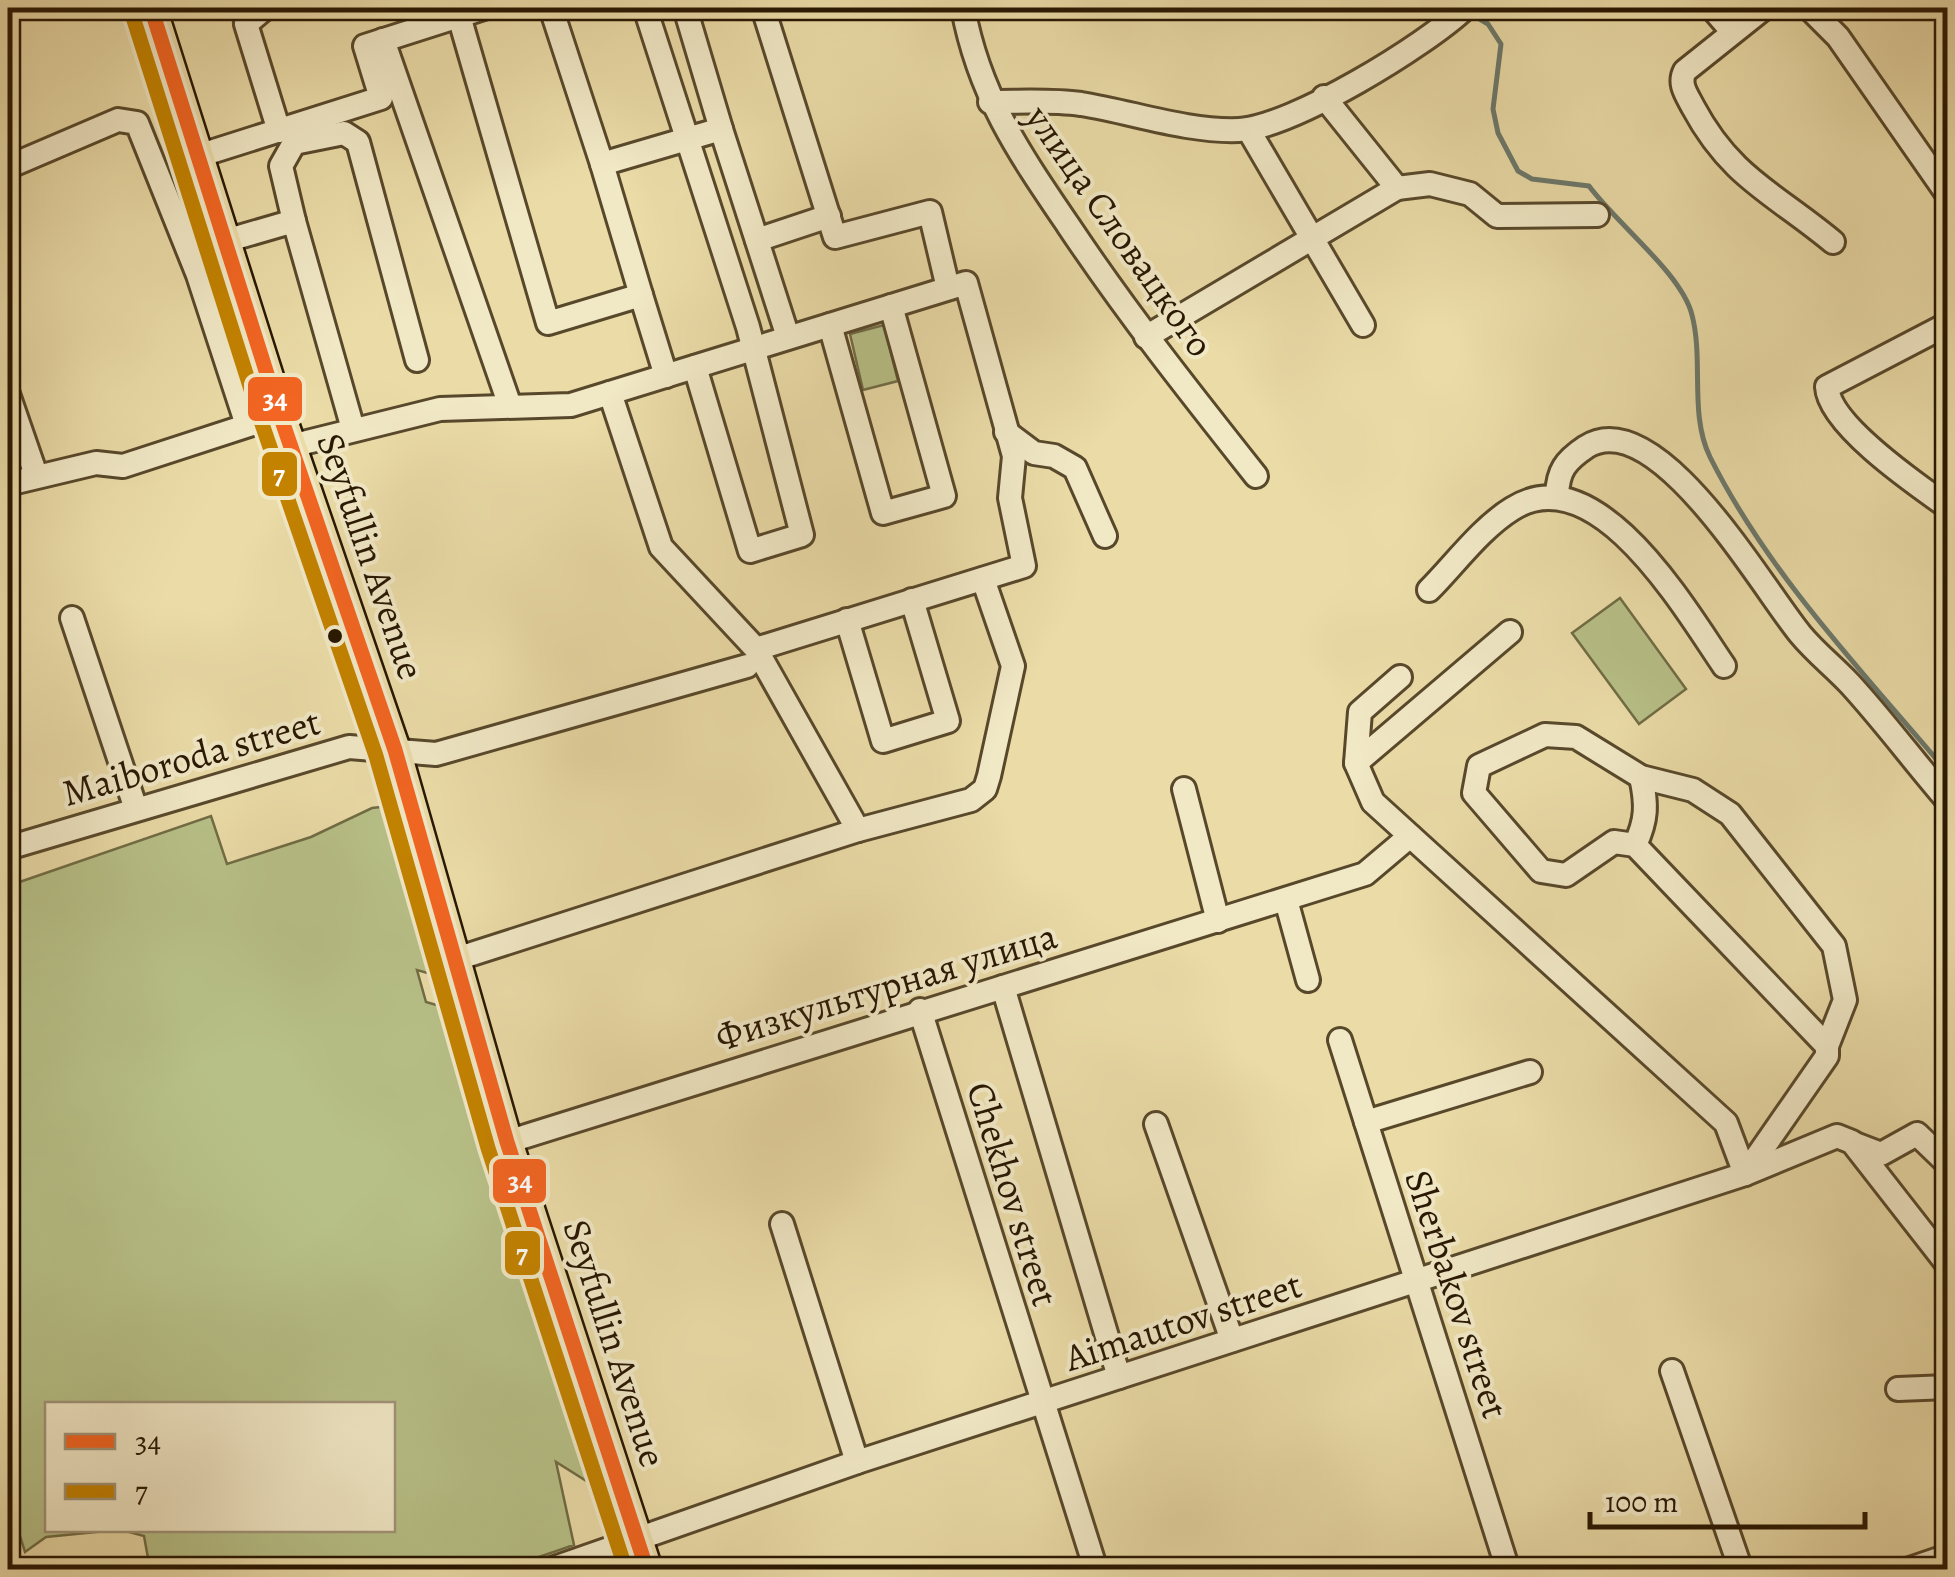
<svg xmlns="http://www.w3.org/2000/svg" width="1955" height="1577" font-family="Alegreya,serif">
	<rect width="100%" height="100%" fill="#eadba7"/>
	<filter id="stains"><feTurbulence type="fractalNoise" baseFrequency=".002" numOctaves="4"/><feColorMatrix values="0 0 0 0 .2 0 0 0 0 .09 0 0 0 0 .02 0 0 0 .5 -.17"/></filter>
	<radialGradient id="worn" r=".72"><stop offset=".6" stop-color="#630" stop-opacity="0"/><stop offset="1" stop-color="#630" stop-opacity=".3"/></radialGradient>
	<!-- green -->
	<g fill="#b7c087" stroke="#706c44" stroke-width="2.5">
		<polygon points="884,325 898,381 863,390 850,334"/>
		<polygon points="1620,598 1686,689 1639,724 1572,633"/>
		<polygon points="389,806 438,976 417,970 426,1002 447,1008 599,1489 556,1462 574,1545 504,1569 150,1569 144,1536 122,1530 392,1530 392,1404 48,1404 48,1530 116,1530 46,1537 25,1552 8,1498 8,886 211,816 227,864 311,837 372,808"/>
	</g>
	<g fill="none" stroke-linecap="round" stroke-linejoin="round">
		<!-- stream -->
		<g stroke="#6c786b" stroke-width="5">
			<path d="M 1382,8 L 1386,14 C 1413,22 1421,6 1443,10"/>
			<path d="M 1473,15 L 1488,24 L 1501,44 L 1493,109 L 1498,133 L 1518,171 L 1532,179 L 1589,186 C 1617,224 1682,274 1692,315 C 1704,361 1689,414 1710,457 C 1769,575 1864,673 1948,773"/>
		</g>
		<!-- minor casing -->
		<g stroke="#58482b" stroke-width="28">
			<g id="minor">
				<polyline points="265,8 246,24 279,131"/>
				<polyline points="551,8 602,164"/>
				<polyline points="645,8 748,327 802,535 750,551 695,367"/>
				<polyline points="763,8 835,237 930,212 948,288"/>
				<path d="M 963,8 C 979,95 1019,153 1068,225 C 1126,312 1191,394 1256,476"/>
				<polyline points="1712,8 1731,30"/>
				<path d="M 1764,8 L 1685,71 C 1678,84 1687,95 1693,107 C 1731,178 1774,193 1833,242"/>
				<polyline points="1809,8 1838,37 1948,195"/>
				<polyline points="459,16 548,323 641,295 602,164 721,129 685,8"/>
				<polyline points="383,40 510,406"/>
				<polyline points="1324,97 1397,188"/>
				<path d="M 990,102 C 1020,102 1051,100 1081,104 C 1132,112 1187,132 1239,130 C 1293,127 1426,45 1465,8"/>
				<polyline points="721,129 788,337"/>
				<polyline points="1248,129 1363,325"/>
				<polyline points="198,156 381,98 365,46 484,8"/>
				<polyline points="8,167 118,120 137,123 198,275 247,425"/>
				<polyline points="1397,188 1430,184 1470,194 1497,216 1597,215"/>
				<polyline points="294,221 281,166 294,143 344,133 358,142 417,360"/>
				<polyline points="757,240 829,216"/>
				<polyline points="225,241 294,221 353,429"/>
				<polyline points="641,295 666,376"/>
				<path d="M 1948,324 L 1827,387 C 1829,425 1917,485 1948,507"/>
				<polyline points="830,325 883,513 944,496 891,306"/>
				<polyline points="1146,337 1397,188"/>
				<polyline points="610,393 661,547 756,649 858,830"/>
				<polyline points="8,394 36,475"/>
				<polyline points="1006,432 1034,453 1054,456 1075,468 1105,536"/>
				<polyline points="291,446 440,409 571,405 966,283 1014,456 1010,498 1024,566 756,649"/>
				<polyline points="8,484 96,463 123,466 280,415"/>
				<path d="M 1557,495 C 1558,471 1565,461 1586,447 C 1657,402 1764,591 1801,635 C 1816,653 1834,667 1850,684 C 1884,721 1915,763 1948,801"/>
				<path d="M 1429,590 C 1454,565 1481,528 1512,509 C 1596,455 1685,609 1724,666"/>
				<polyline points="72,618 136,809"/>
				<polyline points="847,620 883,741 948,721 912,600"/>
				<polyline points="1400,677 1360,712 1356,763 1373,802 1726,1123 1745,1174"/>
				<polyline points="1356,763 1510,632"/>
				<polyline points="1184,789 1218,921"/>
				<path d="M 1635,845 C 1647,820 1647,804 1641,777"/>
				<polyline points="8,848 349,747 436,754 747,666"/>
				<polyline points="1286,900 1308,980"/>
				<polyline points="453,960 858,830 971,800 985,789 989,776 1013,666 983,579"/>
				<polyline points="1003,987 1119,1377"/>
				<polyline points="920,1010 1096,1570"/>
				<polyline points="1340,1040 1508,1570"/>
				<polyline points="1366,1122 1530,1072"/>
				<polyline points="1156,1124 1232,1340"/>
				<polyline points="507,1142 1365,874 1410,836"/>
				<polyline points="1855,1144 1881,1154 1917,1134 1945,1161"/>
				<polyline points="1745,1174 1827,1056 1827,1046 1635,845 1614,842 1566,875 1541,871 1474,793 1479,766 1545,735 1576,737 1641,777 1693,790 1730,814 1834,946 1845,1000 1827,1046"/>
				<polyline points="782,1224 857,1462"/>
				<polyline points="1672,1371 1741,1570"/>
				<polyline points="1898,1389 1948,1387"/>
				<polyline points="549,1570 857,1462 1745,1174 1837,1136 1852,1142 1948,1265"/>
				<polyline points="1907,1570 1948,1556"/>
			</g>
		</g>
		<!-- major casing -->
		<g stroke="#281702" stroke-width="35">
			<polyline id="major" points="151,8 280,415 395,750 507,1142 647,1570"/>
		</g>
		<!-- minor -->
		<use href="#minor" stroke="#f1e8c6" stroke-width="22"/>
		<!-- major -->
		<use href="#major" stroke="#eadba7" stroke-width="30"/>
		<!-- bus-1 casing -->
		<g stroke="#f1e8c6" stroke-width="22">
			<polyline id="bus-1" points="151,8 280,415 395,750 507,1142 647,1570"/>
		</g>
		<!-- bus-2 casing -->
		<g stroke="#f1e8c6" stroke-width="22">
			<polyline id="bus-2" points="132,14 261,421 376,756 488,1148 626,1570"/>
		</g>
		<!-- bus-1 -->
		<use href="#bus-1" stroke="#f26522" stroke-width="15"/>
		<!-- bus-2 -->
		<use href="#bus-2" stroke="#c38200" stroke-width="15"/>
	</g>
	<!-- markers -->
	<circle fill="#281702" stroke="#f1e8c6" stroke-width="4" cx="335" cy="636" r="9"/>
	<g text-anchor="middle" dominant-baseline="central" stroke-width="8" stroke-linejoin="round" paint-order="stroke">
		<!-- street labels -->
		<g font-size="38" fill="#281702" stroke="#f1e8c6">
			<text transform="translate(1120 231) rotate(55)">улица Словацкого</text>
			<text transform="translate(371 556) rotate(71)">Seyfullin Avenue</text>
			<text transform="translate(191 757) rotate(-16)">Maiboroda street</text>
			<text transform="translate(886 986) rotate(-17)">Физкультурная улица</text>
			<text transform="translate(1013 1194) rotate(73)">Chekhov street</text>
			<text transform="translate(1457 1294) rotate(72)">Sherbakov street</text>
			<text transform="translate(1183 1321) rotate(-18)">Aimautov street</text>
			<text transform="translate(615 1343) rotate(72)">Seyfullin Avenue</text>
		</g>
	</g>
	<g stroke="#f1e8c6" stroke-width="4">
		<rect x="246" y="375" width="58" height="48" rx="10" fill="#f26522"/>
		<rect x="260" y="450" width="39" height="48" rx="10" fill="#c38200"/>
		<rect x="491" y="1157" width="57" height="48" rx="10" fill="#f26522"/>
		<rect x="503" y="1229" width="39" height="48" rx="10" fill="#c38200"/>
	</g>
	<g font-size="28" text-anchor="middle" font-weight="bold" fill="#fff">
		<text x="275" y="408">34</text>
		<text x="279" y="484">7</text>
		<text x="520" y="1190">34</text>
		<text x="522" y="1263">7</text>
	</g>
	<!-- margin -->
	<rect width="1955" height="1577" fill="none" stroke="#eadba7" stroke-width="40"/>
	<rect x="10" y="10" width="1935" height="1557" fill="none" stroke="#281702" stroke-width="5"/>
	<rect x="20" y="20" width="1915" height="1537" fill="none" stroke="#281702" stroke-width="2.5"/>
	<!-- legend -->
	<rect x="45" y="1402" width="350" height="130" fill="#f1e8c6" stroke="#a19478" stroke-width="2.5"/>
	<rect x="65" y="1434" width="50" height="15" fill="#f26522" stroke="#a19478" stroke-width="2.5"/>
	<text x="135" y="1452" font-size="30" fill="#281702">34</text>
	<rect x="65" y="1484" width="50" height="15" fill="#c38200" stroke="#a19478" stroke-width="2.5"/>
	<text x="135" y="1502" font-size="30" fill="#281702">7</text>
	<!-- scale -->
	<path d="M1590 1512v15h275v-15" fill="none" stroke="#281702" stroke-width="5"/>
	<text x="1605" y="1512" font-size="30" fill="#281702" stroke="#f1e8c6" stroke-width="8" paint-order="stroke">100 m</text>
	<rect width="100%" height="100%" filter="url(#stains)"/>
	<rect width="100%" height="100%" fill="url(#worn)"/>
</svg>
